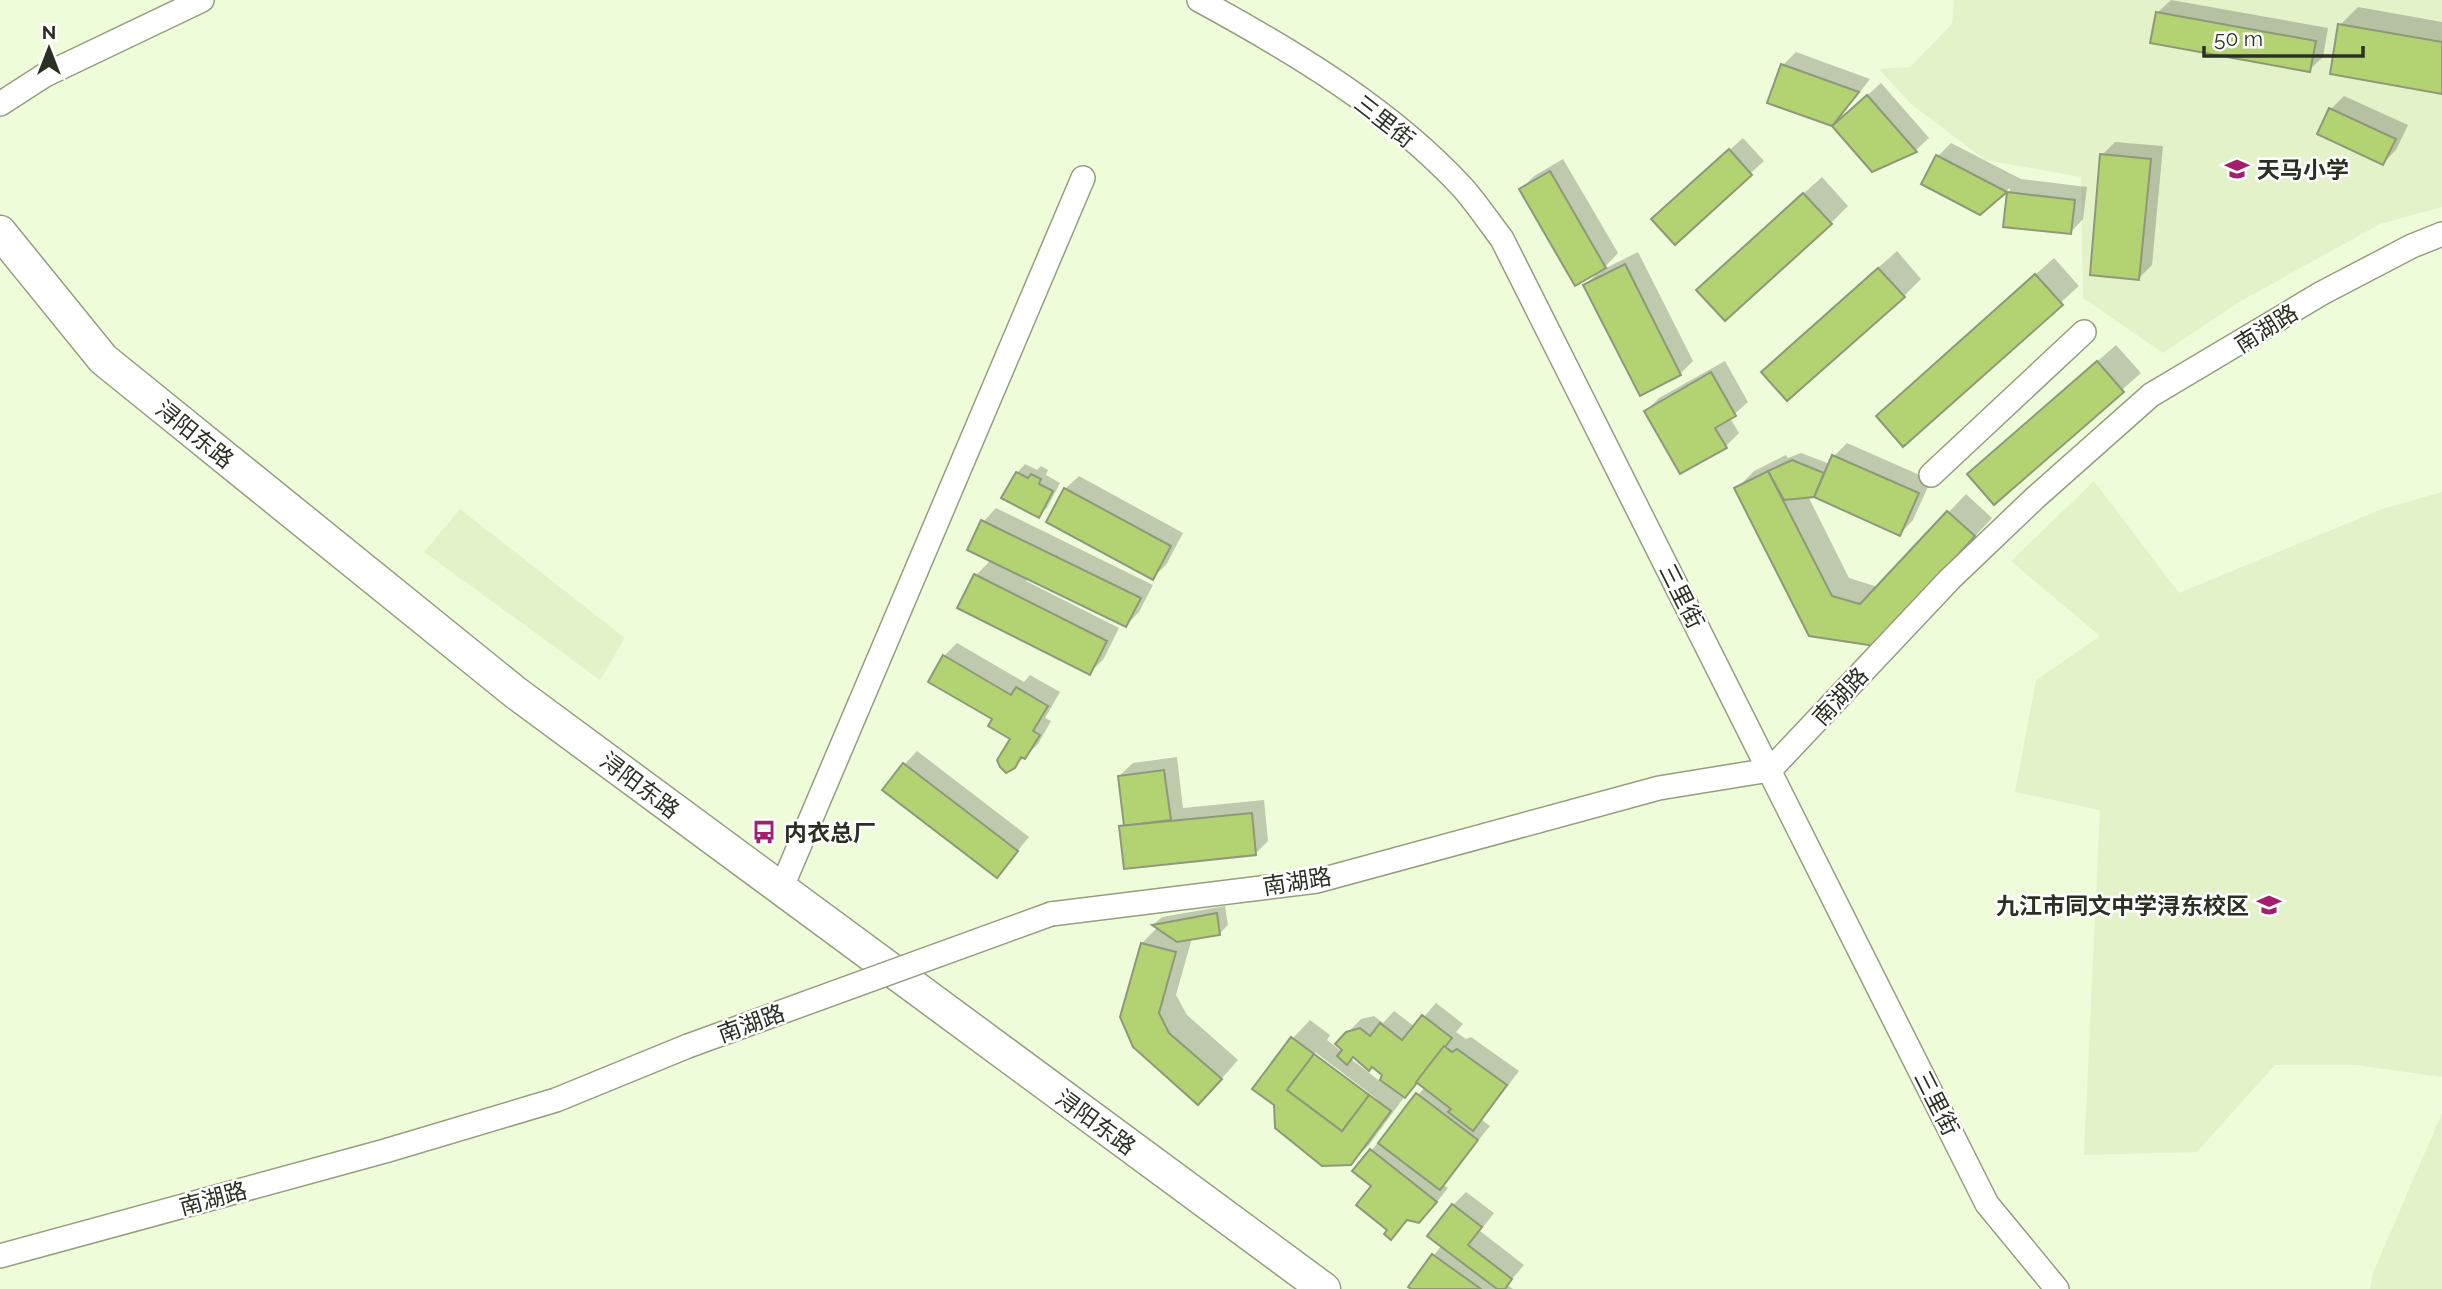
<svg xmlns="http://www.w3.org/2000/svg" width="2442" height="1289" font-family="Raleway,'Noto Sans SC',sans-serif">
	<rect width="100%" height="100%" fill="#effcda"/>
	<!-- built -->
	<g fill="#e3f2c9">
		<polygon points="1954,0 2442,0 2442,207 2380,224 2241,301 2163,353 2083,298 2081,177 1985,160 1911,104 1879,69 1910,67 1952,24"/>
		<polygon points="2094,481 2179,593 2382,509 2442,492 2442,1077 2355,1065 2275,1065 2197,1152 2084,1155 2100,810 2015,792 2036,680 2100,636 2011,561"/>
		<polygon points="460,509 625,638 600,680 424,552"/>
		<polygon points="2442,1113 2442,1289 2370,1289 2373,1273"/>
	</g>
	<!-- shadow -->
	<g fill="#0003" fill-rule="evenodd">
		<polygon points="2171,0 2328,28 2323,57 2309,70 2157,13"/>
		<polygon points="2358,7 2442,22 2442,92 2340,25"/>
		<polygon points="1796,52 1870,79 1842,115 1844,116 1881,83 1929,138 1916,150 1872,170 1783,65"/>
		<polygon points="2344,96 2408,125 2396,150 2383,163 2331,109"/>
		<polygon points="1743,138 1764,161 1675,242 1667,206"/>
		<polygon points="2115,142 2163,146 2152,265 2139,278 2102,155"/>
		<polygon points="1951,143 2021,179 2087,187 2083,219 2070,233 2005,225 2010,188 1980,213 1938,156"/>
		<polygon points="1563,159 1618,253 1602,270 1638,252 1693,361 1680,374 1585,285 1600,271 1521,189 1534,176"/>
		<polygon points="1822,177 1848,206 1831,223 1716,272"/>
		<polygon points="1897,251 1921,279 1904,296 1781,354"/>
		<polygon points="2054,258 2079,286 1903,445 1896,399"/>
		<polygon points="2116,345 2141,373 1994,503 1969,474"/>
		<polygon points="1725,361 1748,402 1730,418 1739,433 1726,446 1646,411 1659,398"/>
		<polygon points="1847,443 1931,480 1913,520 1900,534 1814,496 1808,496 1849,578 1878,587 1966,494 1992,518 1874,644 1736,489 1754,471 1786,455 1788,458 1801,453 1830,464 1834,456"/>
		<polygon points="1025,464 1037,470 1041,466 1048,470 1046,475 1060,483 1047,508 1038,516 1017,473"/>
		<polygon points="1079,476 1183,533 1166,565 1152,578 1065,489"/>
		<polygon points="996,508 1153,585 1139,612 1126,625 1028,578 1026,581 1119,628 1103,660 1089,673 959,607 976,575 991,560 983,522"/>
		<polygon points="957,643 1024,682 1030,675 1060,692 1045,718 1051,721 1038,744 1014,767 1012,738 944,656"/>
		<polygon points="917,751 1029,837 997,876 904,765"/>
		<polygon points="1177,757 1183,808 1264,800 1268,841 1255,854 1121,827 1126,822 1119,776 1133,763"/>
		<polygon points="1225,906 1228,925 1220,933 1192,938 1176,995 1187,1015 1238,1060 1216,1085 1135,1046 1142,943 1158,927 1154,924 1162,917"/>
		<path d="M 1436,1003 L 1463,1024 L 1456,1032 L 1466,1039 L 1471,1037 L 1519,1071 L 1482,1120 L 1490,1126 L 1443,1184 L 1448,1188 L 1432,1208 L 1409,1219 L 1391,1237 L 1373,1186 L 1354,1171 L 1425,1087 L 1418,1082 L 1405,1096 L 1369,1145 L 1350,1163 L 1255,1089 L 1293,1038 L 1310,1020 L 1330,1035 L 1327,1040 L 1342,1052 L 1345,1050 L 1338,1043 L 1361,1019 L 1374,1016 L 1383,1023 L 1394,1011 L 1415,1027 ZM 1315,1052 L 1377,1099 L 1374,1102 L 1315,1057 ZM 1354,1055 L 1372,1065 L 1384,1075 L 1381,1082 L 1351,1059 Z"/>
		<polygon points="1466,1192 1494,1213 1480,1231 1524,1265 1507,1285 1513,1289 1414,1289 1410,1286 1442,1245 1453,1205"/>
	</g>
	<!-- building -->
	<g fill="#b3d272" stroke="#8d9979" stroke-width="2">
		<polygon points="2156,12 2316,41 2310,72 2150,43"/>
		<polygon points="2338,24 2442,42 2442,94 2330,74"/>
		<polygon points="1781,64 1859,92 1832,126 1767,103"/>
		<polygon points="1867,95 1917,152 1872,172 1832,126"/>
		<polygon points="2329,108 2396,139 2383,165 2317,134"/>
		<polygon points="1729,149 1752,175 1675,245 1651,219"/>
		<polygon points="2100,154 2151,159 2139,280 2090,275"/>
		<polygon points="1936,155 2007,192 1980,215 1921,184"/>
		<polygon points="1550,171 1606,268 1575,286 1519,189"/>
		<polygon points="2007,192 2075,200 2071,234 2003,227"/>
		<polygon points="1803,193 1832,224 1725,321 1696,290"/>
		<polygon points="1625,264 1681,375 1640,396 1583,285"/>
		<polygon points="1878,268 1905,297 1787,401 1761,372"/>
		<polygon points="2035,274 2063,305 1903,447 1876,416"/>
		<polygon points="2097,361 2124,392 1994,505 1967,474"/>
		<polygon points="1711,372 1736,416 1715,428 1727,448 1680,474 1644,411"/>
		<polygon points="1832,455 1919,493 1900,536 1814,497"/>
		<polygon points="1792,460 1824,473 1814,497 1784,500 1768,471"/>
		<polygon points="1768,471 1832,596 1860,604 1947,511 1975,536 1875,646 1809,636 1734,488"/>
		<polygon points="1016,472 1028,478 1031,474 1041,479 1039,484 1053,491 1039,518 1001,498"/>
		<polygon points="1064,488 1171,546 1153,580 1046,522"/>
		<polygon points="981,520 1141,598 1126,627 967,550"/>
		<polygon points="974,574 1107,641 1090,675 957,608"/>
		<polygon points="943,655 1011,695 1016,687 1048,706 1033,731 1040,735 1025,759 1021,757 1015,768 1006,773 1000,767 997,760 1010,739 988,726 992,719 928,682"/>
		<polygon points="903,763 1018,851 997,878 882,790"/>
		<polygon points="1164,770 1171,820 1124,826 1118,776"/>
		<polygon points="1252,813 1256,855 1124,869 1119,826"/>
		<polygon points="1217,913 1220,935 1177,942 1152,925"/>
		<polygon points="1141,943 1176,952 1159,1013 1169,1033 1222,1079 1198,1105 1133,1047 1120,1017"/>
		<polygon points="1422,1015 1452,1038 1405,1098 1380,1080 1382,1075 1372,1067 1369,1071 1353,1057 1347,1065 1337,1056 1342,1050 1335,1044 1346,1032 1360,1028 1370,1036 1380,1023 1402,1040"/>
		<polygon points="1291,1037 1314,1054 1287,1090 1342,1131 1369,1095 1391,1111 1351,1165 1322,1166 1275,1128 1274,1105 1252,1089"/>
		<polygon points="1444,1046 1452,1052 1457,1049 1507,1085 1473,1131 1448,1112 1451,1109 1416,1082"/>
		<polygon points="1314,1054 1369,1095 1342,1131 1287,1090"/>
		<polygon points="1416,1093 1478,1140 1440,1190 1378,1143"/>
		<polygon points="1370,1149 1437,1202 1419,1223 1407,1220 1391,1240 1384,1234 1387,1230 1356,1205 1371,1186 1352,1171"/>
		<polygon points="1452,1204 1482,1227 1468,1245 1512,1279 1505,1289 1497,1289 1427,1236"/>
		<polygon points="1432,1254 1481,1289 1411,1289 1408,1287"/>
	</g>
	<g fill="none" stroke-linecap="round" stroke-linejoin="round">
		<!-- street casing -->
		<g stroke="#939f7f" stroke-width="26">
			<g id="street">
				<path d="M 1199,0 C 1293,51 1390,109 1463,188 C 1477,204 1489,222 1502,239 L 1987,1204 L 2057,1289"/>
				<polyline points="0,104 45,75 202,0"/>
				<polyline points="1931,475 2084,332"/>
				<polyline points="781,889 1083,178"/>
				<polyline points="1051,914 1317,881 1659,788 1770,770 1950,579 2036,497 2151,395 2322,293 2412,246 2442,234"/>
				<polyline points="0,1256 385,1151 556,1100 688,1046"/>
			</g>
		</g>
		<!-- secondary casing -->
		<g stroke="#939f7f" stroke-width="35">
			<polyline id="secondary" points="0,232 103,359 516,693 1324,1289"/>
		</g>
		<!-- street -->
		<use href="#street" stroke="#fff" stroke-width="23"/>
		<!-- secondary -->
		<use href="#secondary" stroke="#fff" stroke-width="32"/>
		<!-- street-bridge casing -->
		<g stroke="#939f7f" stroke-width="26" stroke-linecap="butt">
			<polyline id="street-bridge" points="688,1046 1051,914"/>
		</g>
		<!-- street-bridge -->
		<use href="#street-bridge" stroke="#fff" stroke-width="23"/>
	</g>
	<!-- icons -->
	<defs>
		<g id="school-bare" transform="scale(1.89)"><path d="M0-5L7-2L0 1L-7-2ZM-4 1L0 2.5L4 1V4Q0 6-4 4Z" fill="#a31f6e" stroke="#fff" stroke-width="2.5" paint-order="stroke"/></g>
		<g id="bus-bare" transform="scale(1.89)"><path d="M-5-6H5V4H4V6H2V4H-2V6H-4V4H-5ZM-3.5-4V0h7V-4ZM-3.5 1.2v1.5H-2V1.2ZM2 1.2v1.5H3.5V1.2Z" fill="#a31f6e" stroke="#fff" stroke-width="2.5" paint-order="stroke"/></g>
	</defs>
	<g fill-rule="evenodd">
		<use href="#school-bare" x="2237" y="169"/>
		<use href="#bus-bare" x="764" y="832"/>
		<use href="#school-bare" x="2269" y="905"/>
	</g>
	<g text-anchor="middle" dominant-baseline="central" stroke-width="5" stroke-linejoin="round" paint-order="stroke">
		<!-- street labels -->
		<g font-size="23" fill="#2b3023" stroke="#fff">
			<text transform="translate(1385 121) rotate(38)">三里街</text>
			<text transform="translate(2266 328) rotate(-32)">南湖路</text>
			<text transform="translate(195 434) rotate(39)">浔阳东路</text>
			<text transform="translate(1682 596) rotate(63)">三里街</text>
			<text transform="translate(1840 696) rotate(-47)">南湖路</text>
			<text transform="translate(640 785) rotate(37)">浔阳东路</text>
			<text transform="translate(1297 881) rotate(-9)">南湖路</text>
			<text transform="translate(751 1023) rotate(-20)">南湖路</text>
			<text transform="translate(1937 1103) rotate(63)">三里街</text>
			<text transform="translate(1096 1122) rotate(36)">浔阳东路</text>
			<text transform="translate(213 1198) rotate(-15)">南湖路</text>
		</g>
		<!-- poi labels -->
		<g font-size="23" font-weight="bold" fill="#2b3023" stroke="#fff" text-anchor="start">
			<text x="2257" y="169">天马小学</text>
			<text x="784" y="832">内衣总厂</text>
			<text x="2249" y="905" text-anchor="end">九江市同文中学浔东校区</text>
		</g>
	</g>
	<!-- north arrow -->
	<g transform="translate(49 49)" stroke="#ffffff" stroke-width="5" paint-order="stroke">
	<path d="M0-5L12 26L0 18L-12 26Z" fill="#2b3023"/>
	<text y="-10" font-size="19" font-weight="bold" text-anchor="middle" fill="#2b3023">N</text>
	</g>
	<!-- scale -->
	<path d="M2204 46v10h159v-10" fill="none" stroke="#2b3023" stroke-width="3.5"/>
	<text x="2214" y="46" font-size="21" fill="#2b3023" stroke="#ffffff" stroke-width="5" paint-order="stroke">50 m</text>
</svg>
